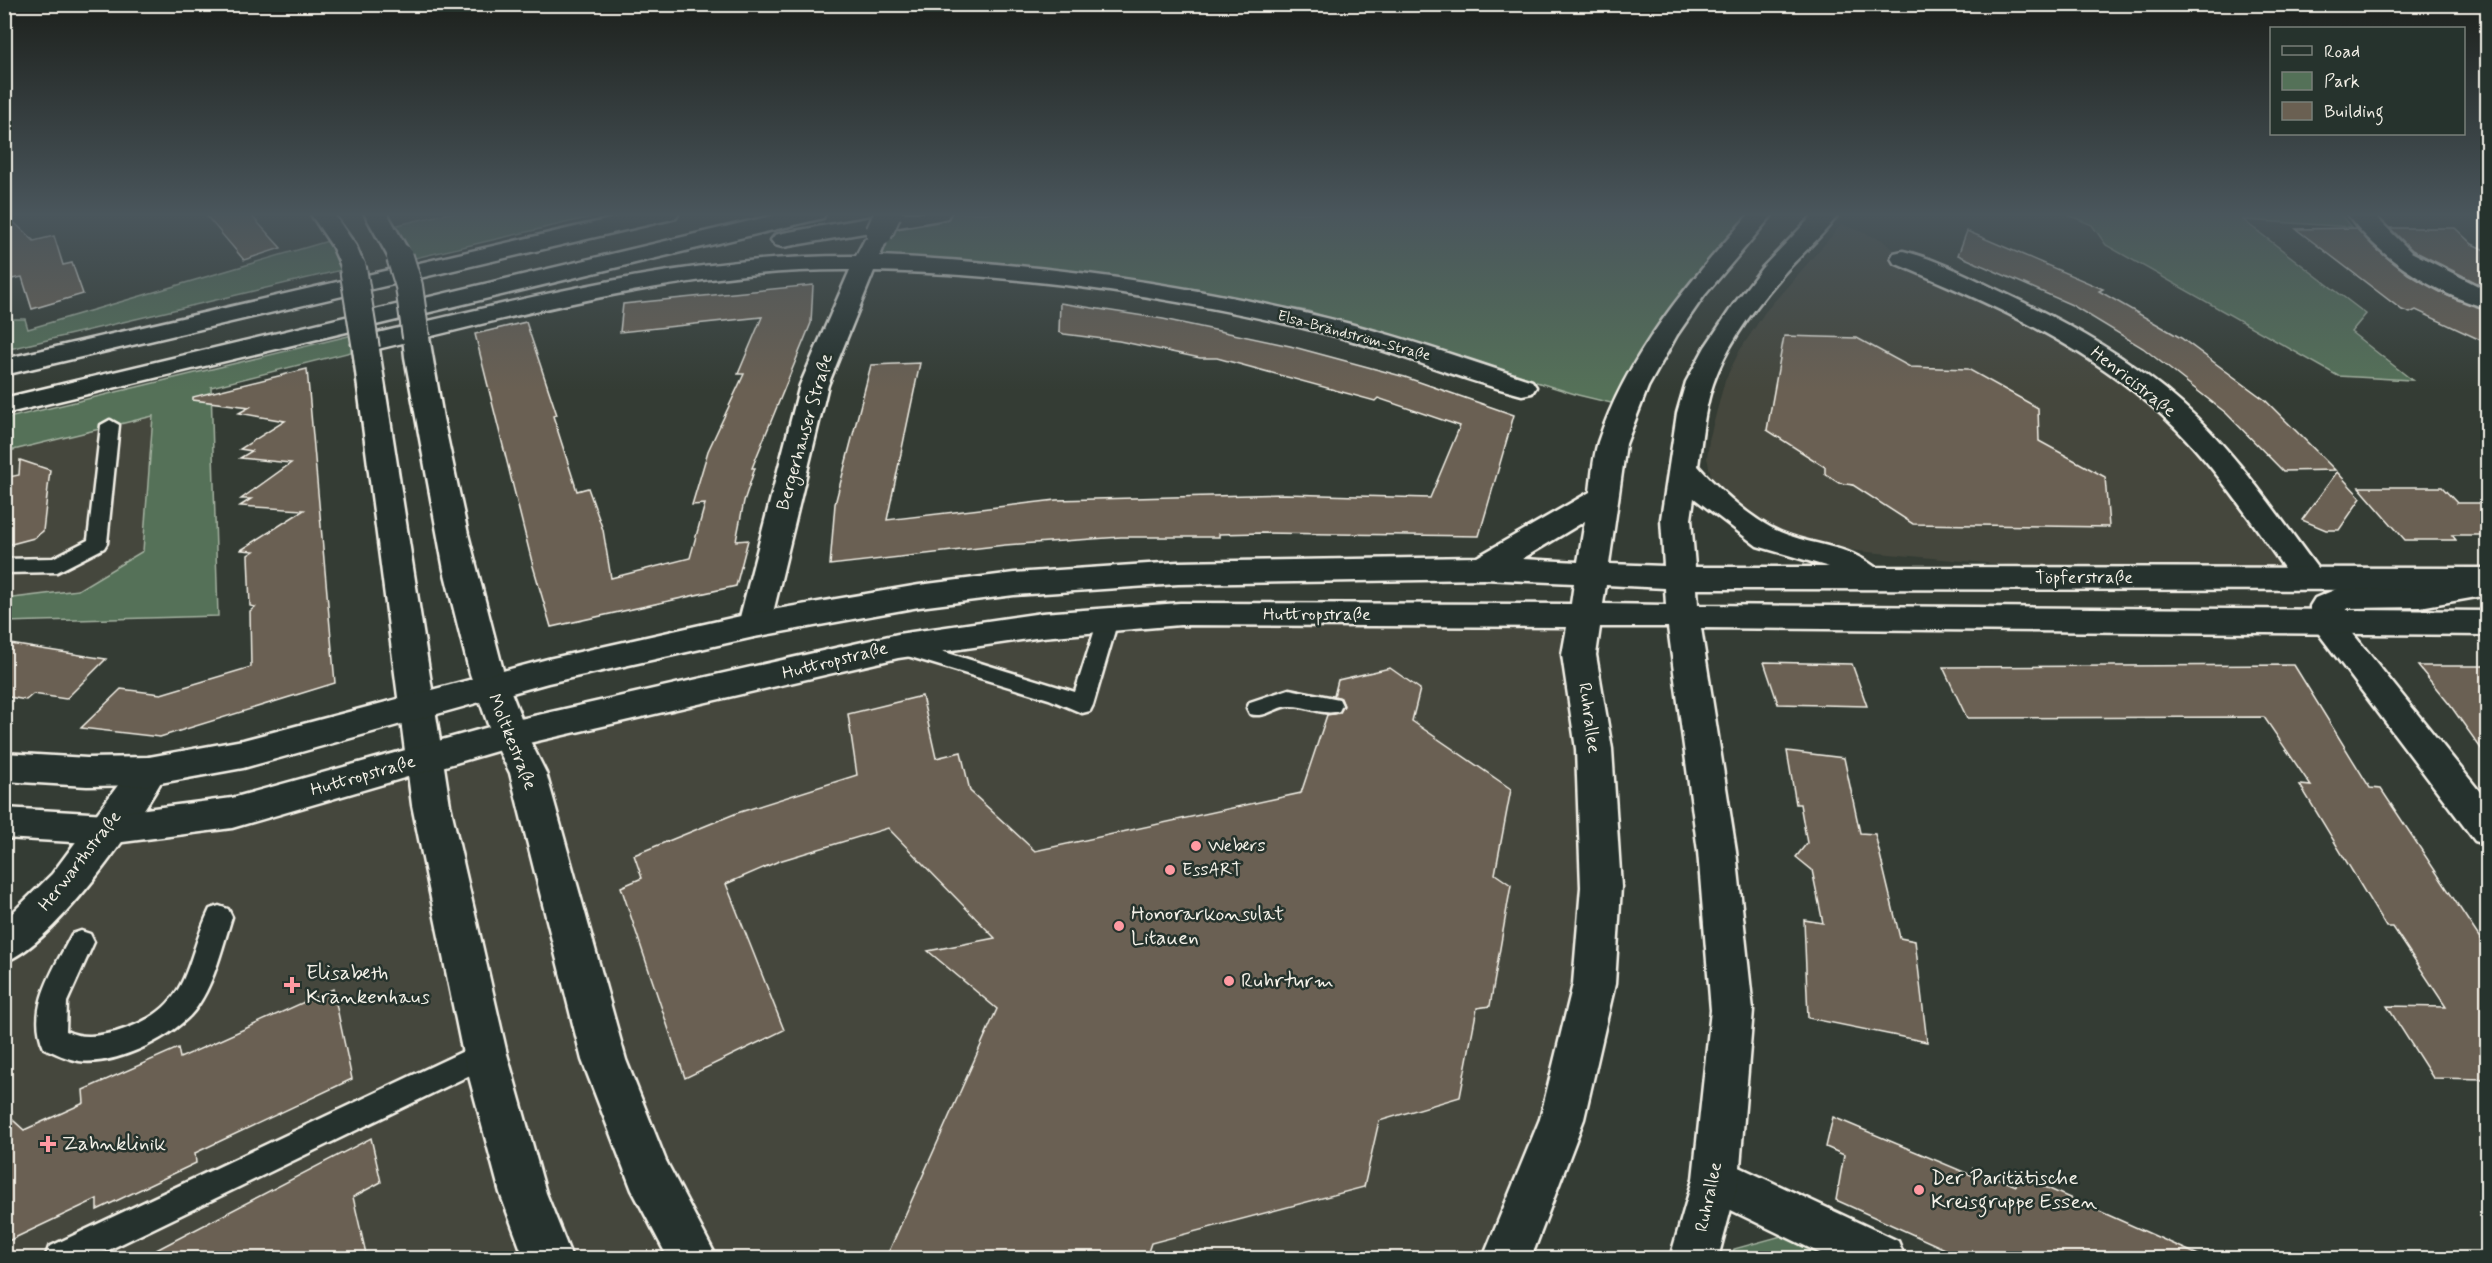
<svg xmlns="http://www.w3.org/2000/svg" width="2492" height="1263" font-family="Mynerve,sans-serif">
	<rect width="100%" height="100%" fill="#343c34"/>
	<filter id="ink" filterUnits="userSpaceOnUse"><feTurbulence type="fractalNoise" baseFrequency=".0167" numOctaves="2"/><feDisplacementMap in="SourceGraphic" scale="12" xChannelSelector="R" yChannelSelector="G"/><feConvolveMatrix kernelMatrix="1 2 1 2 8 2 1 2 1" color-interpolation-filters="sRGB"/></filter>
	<g filter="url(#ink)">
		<!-- built -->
		<g fill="#44473d">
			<polygon points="1842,224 1882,240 1904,260 1978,289 2168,408 2305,576 2125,576 1857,551 1803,543 1750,519 1720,490 1711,476 1707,458 1709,440 1725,380 1740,350 1765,312"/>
			<polygon points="153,415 143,551 78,590 5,599 5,452"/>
			<polygon points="1181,616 1582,619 1596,796 1559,1119 1504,1258 700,1258 651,1170 511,735 901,647"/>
			<polygon points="506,736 644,1176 690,1258 5,1258 4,948 106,833"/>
		</g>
		<!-- green -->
		<g fill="#547158" stroke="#a4b1a0" stroke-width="1.5">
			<polygon points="449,213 608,213 411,259 393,226"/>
			<polygon points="947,213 1754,213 1704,265 1657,327 1615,404 1578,395 1308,311 1176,289 866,262 885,224"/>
			<polygon points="2064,213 2339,213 2351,227 2243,220 2366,314 2351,332 2412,380 2338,376 2106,245 2092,225"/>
			<polygon points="335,239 350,268 5,350 4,319 25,319 28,329"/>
			<polygon points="361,333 363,349 211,387 218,616 5,622 5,599 78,590 143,551 153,416 5,452 4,419"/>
			<polygon points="1789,1234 1833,1258 1731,1258 1734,1249"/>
		</g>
		<!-- building -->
		<g fill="#6a6052" stroke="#f4f1e8" stroke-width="1.5">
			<polygon points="4,213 34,241 54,236 63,265 72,263 83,294 32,309 22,277 12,279 4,256"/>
			<polygon points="204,213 249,213 281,248 244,260"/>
			<polygon points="2356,228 2373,246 2408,274 2448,296 2487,310 2487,343 2416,310 2410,313 2402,310 2296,229"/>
			<polygon points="2390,228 2455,228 2472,244 2487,251 2487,288 2412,250"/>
			<polygon points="1967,231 2103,289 2099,291 2181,338 2265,400 2335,470 2283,471 2226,413 2143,348 2072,305 1958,255"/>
			<polygon points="813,285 811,323 752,468 755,468 744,501 736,541 748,540 736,586 551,627 533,566 475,334 526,322 557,415 553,416 577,491 588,488 603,530 611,578 690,558 705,504 692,505 708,451 744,374 738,374 762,317 620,332 623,304"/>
			<polygon points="1060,303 1163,319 1290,346 1405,377 1514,415 1479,536 1261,533 1219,534 1219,537 1121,537 1005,545 830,565 835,504 871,365 920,363 887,520 1056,500 1285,494 1430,498 1460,426 1378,398 1375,401 1217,358 1200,358 1119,341 1064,334 1059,332"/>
			<polygon points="1784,336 1857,338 1910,367 1968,369 2038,408 2039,441 2105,477 2109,527 1913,524 1853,485 1839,483 1825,474 1825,467 1767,430"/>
			<polygon points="307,369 335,683 160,737 81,728 121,689 161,694 251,667 250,611 255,607 250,606 248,555 254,551 241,550 304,510 240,506 251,499 241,499 291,463 240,458 252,451 240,449 285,421 239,413 250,407 193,400 193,397"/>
			<polygon points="20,460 50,470 43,531 34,538 4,546 4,478 19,475"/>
			<polygon points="2337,472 2361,498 2339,530 2326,530 2302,520"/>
			<polygon points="2359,487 2442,487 2457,503 2487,503 2487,535 2452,535 2456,540 2405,540"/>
			<polygon points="4,643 29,647 106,659 66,699 33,694 26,700 4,696"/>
			<polygon points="1764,662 1852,664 1867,706 1778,704"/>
			<polygon points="2294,665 2370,788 2381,789 2487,949 2487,1079 2433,1078 2387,1006 2446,1007 2393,927 2386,927 2300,785 2311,786 2264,717 1967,718 1943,667"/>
			<polygon points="2418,666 2487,666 2487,757 2450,705"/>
			<polygon points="1390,668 1420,689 1412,721 1511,789 1495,874 1511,885 1490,1006 1477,1008 1460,1097 1379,1121 1364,1187 1151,1243 1146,1258 886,1258 997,1009 928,951 995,938 888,828 779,861 726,884 784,1030 685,1078 621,887 642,878 634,855 737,813 857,775 848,714 922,696 936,758 961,752 970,791 1035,851 1301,793 1327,715 1339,713 1344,706 1341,698 1334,696 1338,680"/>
			<polygon points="1787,751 1844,758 1860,833 1875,834 1900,938 1915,941 1927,1042 1808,1018 1804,920 1823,923 1812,870 1796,857 1807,843 1800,804 1796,804"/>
			<polygon points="333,989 352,1079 195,1153 196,1163 97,1210 97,1199 4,1243 4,1112 24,1130 84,1103 83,1090 178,1048 180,1058"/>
			<polygon points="1833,1117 1971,1175 1973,1168 2016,1186 2018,1175 2205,1258 1965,1258 1836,1200 1844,1155 1826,1147"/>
			<polygon points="371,1138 381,1182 353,1197 367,1258 141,1258"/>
		</g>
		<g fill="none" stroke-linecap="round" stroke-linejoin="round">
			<!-- service casing -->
			<g stroke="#f4f1e8" stroke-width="5">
				<g id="service">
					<polygon points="110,420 119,425 107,543 104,548 57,572 4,573 4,559 53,558 88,540 101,425"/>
					<polygon points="1108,613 1115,615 1118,620 1093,705 1090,711 1082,713 1049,699 891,651 888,646 891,641 899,638 1075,692 1098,620 1101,615"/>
					<path d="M 1289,689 L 1339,699 L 1342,705 L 1339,711 C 1323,716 1308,706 1291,706 C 1277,705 1266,719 1250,714 L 1247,708 L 1250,702 Z"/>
					<path d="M 219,906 L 228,909 L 232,917 C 222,948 215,981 197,1007 C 176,1037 115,1066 79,1061 C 67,1059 55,1053 44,1048 C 26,1008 54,969 72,934 L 81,931 L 90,934 L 94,942 L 67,1002 L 66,1031 C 82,1039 99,1036 116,1032 C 193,1009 182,967 210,909 Z"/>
					<polygon points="485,1041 495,1045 499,1054 495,1063 92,1258 45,1258 49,1247"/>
				</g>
			</g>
			<!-- minor casing -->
			<g stroke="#f4f1e8" stroke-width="5">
				<g id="minor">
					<path d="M 2347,213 L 2372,213 L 2411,252 L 2488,291 L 2488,308 C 2438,296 2376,256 2347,213 Z"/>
					<path d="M 873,237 L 881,239 L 885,244 L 880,256 C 1037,263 1197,285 1350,324 C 1411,340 1471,361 1532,381 L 1536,387 L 1532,393 L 1522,395 C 1458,379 1396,352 1332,335 C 1187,298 1023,274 874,271 L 828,385 L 770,625 L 766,633 L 754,637 L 742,633 L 738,625 L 800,385 L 850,270 C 683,269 525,314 365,352 L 356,350 L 352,344 L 356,338 L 365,336 C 529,298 686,255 856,256 L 865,239 Z"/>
					<path d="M 1903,251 C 1937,259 1972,278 2004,293 C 2068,323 2129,357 2182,404 C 2235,451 2276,513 2318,569 L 2323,577 L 2318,585 L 2307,588 L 2296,585 C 2255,527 2216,465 2163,416 C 2086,345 1990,303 1894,263 L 1891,258 L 1894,253 Z"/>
					<polygon points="2488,573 2488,595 2420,607 2349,608 2342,612 2342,620 2488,802 2488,845 2475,841 2310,622 2310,606 2315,598 2344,586 2420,585"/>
					<path d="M 149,757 L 162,761 L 167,771 C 141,820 55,944 4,962 L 4,921 L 52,874 L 136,761 Z"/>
					<polygon points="1716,1156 1898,1241 1905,1258 1830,1258 1700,1195 1693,1179 1700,1163"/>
				</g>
			</g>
			<!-- tertiary casing -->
			<g stroke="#f4f1e8" stroke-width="5">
				<g id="tertiary">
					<polygon points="310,213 333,213 356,246 365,268 362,273 353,275 344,273 332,246"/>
					<polygon points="364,213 387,213 412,257 409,262 400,264 391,262"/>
					<polygon points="416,329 425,331 429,337 443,418 468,534 504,674 530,741 546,773 626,1060 666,1161 717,1258 668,1258 632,1190 582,1060 510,773 494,741 470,674 444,570 405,357 403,337 407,331"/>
					<polygon points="366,341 375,343 379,349 450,805 507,1054 546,1193 572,1258 524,1258 500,1193 463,1054 412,805 353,349 357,343"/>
				</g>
			</g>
			<!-- secondary casing -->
			<g stroke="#f4f1e8" stroke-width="5">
				<path id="secondary" d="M 1750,213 L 1774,213 L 1704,296 L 1677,335 L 1648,387 L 1626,444 L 1609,564 L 1664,566 L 1661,519 L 1677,413 L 1686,382 L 1705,347 L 1734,304 L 1762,268 L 1815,213 L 1839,213 C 1823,237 1798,256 1780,278 C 1754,308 1726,346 1713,384 C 1704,410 1702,438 1698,466 C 1718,489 1752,520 1780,532 C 1815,547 1843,543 1875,567 L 2488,568 L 2488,590 L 1697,589 L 1698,605 L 2488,611 L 2488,635 L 1701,628 L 1736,851 L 1753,1010 L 1739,1179 L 1718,1258 L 1670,1258 L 1693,1179 L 1711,1010 L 1698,851 L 1668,627 L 1600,627 L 1596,655 L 1612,749 L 1621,887 L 1615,984 L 1584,1119 L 1531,1258 L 1483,1258 L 1540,1119 L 1573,984 L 1581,887 L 1576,749 L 1562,655 L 1567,627 L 1180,625 L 1042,637 L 898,658 L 507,748 L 232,828 L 107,844 L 4,838 L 4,808 L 107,814 L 232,798 L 507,722 L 898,634 L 1042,613 L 1180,603 L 1571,604 L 1574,583 L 1484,579 L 1178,584 L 1014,595 L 919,607 L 754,637 L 548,683 L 243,768 L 149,785 L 87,786 L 4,781 L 4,753 L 87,758 L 149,757 L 243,740 L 548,659 L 754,613 L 919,585 L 1014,573 L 1178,562 L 1477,557 L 1590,492 C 1592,476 1593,458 1598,442 C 1628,352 1689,283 1750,213 ZM 1694,498 L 1757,546 L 1829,567 L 1695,567 L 1691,519 ZM 1585,521 L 1578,562 L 1522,559 ZM 1606,585 L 1665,588 L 1666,605 L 1603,604 Z"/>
			</g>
			<!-- motorway casing -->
			<g stroke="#f4f1e8" stroke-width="5">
				<g id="motorway">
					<polygon points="636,213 679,213 676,218 668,220 4,375 4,359"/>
					<polygon points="784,213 826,213 823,218 815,220 4,414 4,398"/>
					<polygon points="896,213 950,213 947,218 939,220 783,247 775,245 771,240 775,235 783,233"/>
				</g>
			</g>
			<!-- service -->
			<use href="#service" fill="#26332d" fill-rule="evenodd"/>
			<!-- minor -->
			<use href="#minor" fill="#26332d" fill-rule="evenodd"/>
			<!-- tertiary -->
			<use href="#tertiary" fill="#26332d" fill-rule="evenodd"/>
			<!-- secondary -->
			<use href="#secondary" fill="#26332d" fill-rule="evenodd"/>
			<!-- motorway -->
			<use href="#motorway" fill="#26332d" fill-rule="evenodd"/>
			<!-- minor-bridge casing -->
			<g stroke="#f4f1e8" stroke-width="30" stroke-linecap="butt">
				<polyline id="minor-bridge" points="879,233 888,213"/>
			</g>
			<!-- tertiary-bridge casing -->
			<g stroke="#f4f1e8" stroke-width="30" stroke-linecap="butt">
				<g id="tertiary-bridge">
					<polyline points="400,257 409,286 416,337"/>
					<polyline points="353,268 366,349"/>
				</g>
			</g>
			<!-- minor-bridge -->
			<use href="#minor-bridge" stroke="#26332d" stroke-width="26"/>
			<!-- tertiary-bridge -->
			<use href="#tertiary-bridge" stroke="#26332d" stroke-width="26"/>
		</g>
	</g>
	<!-- sky -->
	<linearGradient id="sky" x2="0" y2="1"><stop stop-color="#1d211d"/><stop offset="0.55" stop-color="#4a565c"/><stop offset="1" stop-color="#4a565c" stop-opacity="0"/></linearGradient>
	<rect width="2492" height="390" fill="url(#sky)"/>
	<!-- markers -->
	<g fill="#ff9aa2" stroke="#26332d" stroke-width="2">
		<circle cx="1196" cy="846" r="6"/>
		<circle cx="1170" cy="870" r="6"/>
		<circle cx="1119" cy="926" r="6"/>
		<circle cx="1229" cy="981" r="6"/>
		<path d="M289 976h6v6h6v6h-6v6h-6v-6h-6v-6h6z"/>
		<path d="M45 1135h6v6h6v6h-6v6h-6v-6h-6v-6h6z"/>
		<circle cx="1919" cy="1190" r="6"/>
	</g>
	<g text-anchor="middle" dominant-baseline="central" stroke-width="5" stroke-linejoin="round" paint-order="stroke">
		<!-- far-street labels -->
		<g font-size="15" fill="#f4f1e8" stroke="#26332d">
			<text transform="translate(1354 336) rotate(15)">Elsa-Brändström-Straße</text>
		</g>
		<!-- street labels -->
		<g font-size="18" fill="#f4f1e8" stroke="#26332d">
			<text transform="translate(2133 382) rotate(38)">Henricistraße</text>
			<text transform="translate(805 432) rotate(-74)">Bergerhauser Straße</text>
			<text x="2084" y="578">Töpferstraße</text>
			<text x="1317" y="615">Huttropstraße</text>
			<text transform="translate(835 661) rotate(-14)">Huttropstraße</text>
			<text transform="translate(1589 718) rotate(82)">Ruhrallee</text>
			<text transform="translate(512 742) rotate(68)">Moltkestraße</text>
			<text transform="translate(363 776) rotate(-16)">Huttropstraße</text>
			<text transform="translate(80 861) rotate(-52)">Herwarthstraße</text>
			<text transform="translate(1709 1197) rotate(-78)">Ruhrallee</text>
		</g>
		<!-- poi labels -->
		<g font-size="18" fill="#f4f1e8" stroke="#26332d" text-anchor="start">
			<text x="1208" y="846">Webers</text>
			<text x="1182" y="870">EssART</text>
		</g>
		<!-- near-poi labels -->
		<g font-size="21" fill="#f4f1e8" stroke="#26332d" text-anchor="start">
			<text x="1131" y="914">Honorarkonsulat<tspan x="1131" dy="24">Litauen</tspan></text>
			<text x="306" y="973">Elisabeth<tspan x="306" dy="24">Krankenhaus</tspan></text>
			<text x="1241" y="981">Ruhrturm</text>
			<text x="62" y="1144">Zahnklinik</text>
			<text x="1931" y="1178">Der Paritätische<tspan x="1931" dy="24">Kreisgruppe Essen</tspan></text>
		</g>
	</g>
	<!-- margin -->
	<rect width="2492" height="1263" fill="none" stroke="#26332d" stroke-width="24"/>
	<rect x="12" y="12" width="2468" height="1239" fill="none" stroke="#f4f1e8" stroke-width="2" filter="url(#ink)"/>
	<!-- legend -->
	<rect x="2270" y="27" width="195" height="108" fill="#26332d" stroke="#787f78" stroke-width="1.5"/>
	<rect x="2282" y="46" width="30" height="9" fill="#26332d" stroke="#787f78" stroke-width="1.5"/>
	<text x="2324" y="57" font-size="18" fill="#f4f1e8">Road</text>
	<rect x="2282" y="72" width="30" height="18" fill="#547158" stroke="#787f78" stroke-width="1.5"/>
	<text x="2324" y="87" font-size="18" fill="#f4f1e8">Park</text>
	<rect x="2282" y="102" width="30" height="18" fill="#6a6052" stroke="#787f78" stroke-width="1.5"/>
	<text x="2324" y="117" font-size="18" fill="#f4f1e8">Building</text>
</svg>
